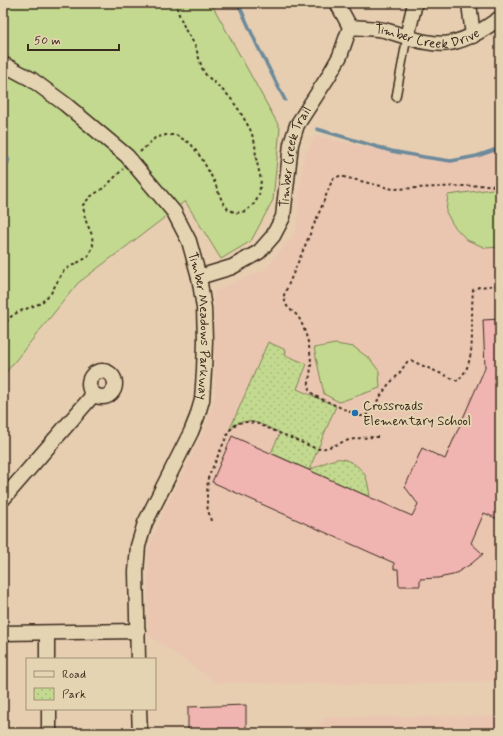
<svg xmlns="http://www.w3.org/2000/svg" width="503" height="736" font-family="Mynerve,sans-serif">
	<defs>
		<pattern id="park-dots" width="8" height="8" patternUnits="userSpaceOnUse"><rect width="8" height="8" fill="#c2d98f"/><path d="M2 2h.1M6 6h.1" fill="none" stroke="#a8ba7b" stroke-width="1.8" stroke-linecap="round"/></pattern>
		<pattern id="water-waves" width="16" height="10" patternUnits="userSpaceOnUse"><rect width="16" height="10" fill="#8fcaef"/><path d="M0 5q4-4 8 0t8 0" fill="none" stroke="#7caecc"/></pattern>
	</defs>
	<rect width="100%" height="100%" fill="#e7ceb1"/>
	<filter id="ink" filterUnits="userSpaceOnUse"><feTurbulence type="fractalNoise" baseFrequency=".025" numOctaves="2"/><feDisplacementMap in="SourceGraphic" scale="8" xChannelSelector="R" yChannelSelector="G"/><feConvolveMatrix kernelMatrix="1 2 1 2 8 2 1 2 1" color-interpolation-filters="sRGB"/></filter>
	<g filter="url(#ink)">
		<!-- built -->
		<g fill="#eac6b1">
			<polygon points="315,136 391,152 424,158 451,161 476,157 500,149 500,681 408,684 353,684 217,683 148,635 148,550 163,512 205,428 215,397 214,291 266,269 296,231 302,169 305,154"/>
			<polygon points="500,716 500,733 313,733 325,717"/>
		</g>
		<!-- green -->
		<g fill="#c2d98f" stroke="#7e8256">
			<polygon points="3,3 211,3 280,128 273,200 251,241 221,259 185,201 160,221 78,283 3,376"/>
			<polygon points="492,189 500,195 500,247 486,248 467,240 453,225 446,212 448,195"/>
			<polygon points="335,344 354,347 370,359 379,371 380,388 339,402 324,394 314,348"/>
		</g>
		<!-- park -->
		<path fill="url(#park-dots)" stroke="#7e8256" d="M 268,342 L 286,350 L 285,355 L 307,364 L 297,389 L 336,406 L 309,470 C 318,467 326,461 336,459 C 346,457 360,466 365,475 C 368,482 369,490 370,497 L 271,453 L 280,433 C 268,428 250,416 237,424 C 234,426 232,429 229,431 Z"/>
		<!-- water -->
		<polygon fill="url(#water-waves)" stroke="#6d8a9b" points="3,150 5,151 10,160 3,179"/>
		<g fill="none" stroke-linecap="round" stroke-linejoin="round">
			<!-- stream -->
			<g stroke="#6d8a9b" stroke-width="3.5">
				<polyline points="238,3 258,47 285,100"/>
				<polyline points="317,129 391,151 424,157 451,161 477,156 500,148"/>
			</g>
		</g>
		<!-- building -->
		<g fill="#f0b4b1" stroke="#3b2a1e">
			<polygon points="500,319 500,454 496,463 500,464 500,478 497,487 500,488 500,520 484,513 471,543 483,554 471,564 453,575 438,578 420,579 420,586 399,586 398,569 394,569 394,563 212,482 232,436 412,516 418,504 405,487 422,448 445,459 485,368 483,320"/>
			<polygon points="246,705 246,729 255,729 256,733 188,733 188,707"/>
		</g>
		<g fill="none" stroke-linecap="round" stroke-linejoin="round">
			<!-- service casing -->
			<g stroke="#3b2a1e" stroke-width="10">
				<polyline id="service" points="396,97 407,37"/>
			</g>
			<!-- minor casing -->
			<g stroke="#3b2a1e" stroke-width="17">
				<g id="minor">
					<polyline points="469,3 473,36"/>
					<path id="s1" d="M 350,27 C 361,28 373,28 384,30 C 403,35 430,47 450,43 C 470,39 484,29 500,18"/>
					<polyline points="407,37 415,3"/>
					<path id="s2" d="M 3,64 L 31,79 L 65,104 L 127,156 L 174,212 L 189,241 L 199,277 L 204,308 L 205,340 L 204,371 L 202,400 L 197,417 L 191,432 L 145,523 L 138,546 L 136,572 L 138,659"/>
					<path id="s3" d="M 199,277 L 232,267 L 259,252 L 273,236 L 283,217 L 291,144 L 297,125 L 328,77 L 340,56 L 350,27 L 337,3"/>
					<circle cx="102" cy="384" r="13"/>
					<polyline points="3,499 94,394"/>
					<polyline points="3,633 138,631"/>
					<polyline points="47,633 47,659"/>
					<polyline points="49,709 49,733"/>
					<polyline points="139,709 140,733"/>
				</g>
			</g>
			<!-- path -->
			<g stroke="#3b2a1e" stroke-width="2" stroke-dasharray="3 3" stroke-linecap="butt">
				<polyline points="140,152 155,138 166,135 176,135 191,144 202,159 214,181 222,201 228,209 236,213 246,211 254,204 259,196 261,180 256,158 255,143 250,129 239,110 229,96 206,75 202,68 195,45 186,31 178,12 176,3"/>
				<path d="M 500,188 L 495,186 L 487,185 L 393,189 L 340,176 L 334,178 L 331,183 L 319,213 L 284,295 C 285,313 296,309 301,322 C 307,335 311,351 311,365 C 311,373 308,381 309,390 L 315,396 L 359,416 L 365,416 L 370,412 L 388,385 L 398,375 L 407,362 L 412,361 L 458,381 C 462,376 466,371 468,365 C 472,353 472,340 472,327 C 472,315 472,302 473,290 L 479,287 L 500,285"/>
				<polyline points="3,327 9,318 18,312 41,303 51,293 64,270 88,257 93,246 92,235 85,219 83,205 90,197 105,187 123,169"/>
				<path d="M 211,521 L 207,506 L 207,494 L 208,478 L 229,431 L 237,423 L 247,422 L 256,423 L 317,449 C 329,449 338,443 349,440 C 359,438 368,437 378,437"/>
			</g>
			<!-- service -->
			<use href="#service" stroke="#e5d4b1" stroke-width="7"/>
			<!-- minor -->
			<use href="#minor" stroke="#e5d4b1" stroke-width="14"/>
		</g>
	</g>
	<!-- markers -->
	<circle fill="#1f6fb2" stroke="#e5d4b1" stroke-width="1.5" cx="355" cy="413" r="4"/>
	<g text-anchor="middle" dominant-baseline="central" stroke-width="4" stroke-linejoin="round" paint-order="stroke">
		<!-- street labels -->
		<g font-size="13" fill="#3b2a1e" stroke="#e5d4b1">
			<text stroke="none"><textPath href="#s1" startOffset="79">Timber Creek Drive</textPath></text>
			<text stroke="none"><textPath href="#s3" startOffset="170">Timber Creek Trail</textPath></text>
			<text stroke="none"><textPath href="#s2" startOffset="347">Timber Meadows Parkway</textPath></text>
		</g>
		<!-- poi labels -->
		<g font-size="13" fill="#3b2a1e" stroke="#e5d4b1" text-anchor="start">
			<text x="363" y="406">Crossroads<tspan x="363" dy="15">Elementary School</tspan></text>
		</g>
	</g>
	<!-- margin -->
	<rect width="503" height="736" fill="none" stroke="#e5d4b1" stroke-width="16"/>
	<rect x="8" y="8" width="487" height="720" fill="none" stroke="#3b2a1e" stroke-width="1.5" filter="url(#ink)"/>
	<!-- legend -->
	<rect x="26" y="658" width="130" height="52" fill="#e5d4b1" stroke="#a19076"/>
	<rect x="34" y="671" width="20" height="6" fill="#e5d4b1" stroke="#a19076"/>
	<text x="62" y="678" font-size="12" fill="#3b2a1e">Road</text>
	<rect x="34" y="688" width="20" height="12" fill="url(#park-dots)" stroke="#a19076"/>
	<text x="62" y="698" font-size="12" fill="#3b2a1e">Park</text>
	<!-- scale -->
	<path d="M28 44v6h91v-6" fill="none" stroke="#3b2a1e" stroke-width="2"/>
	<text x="34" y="44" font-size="12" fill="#3b2a1e" stroke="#e5d4b1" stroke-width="3" paint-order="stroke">50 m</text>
</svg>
